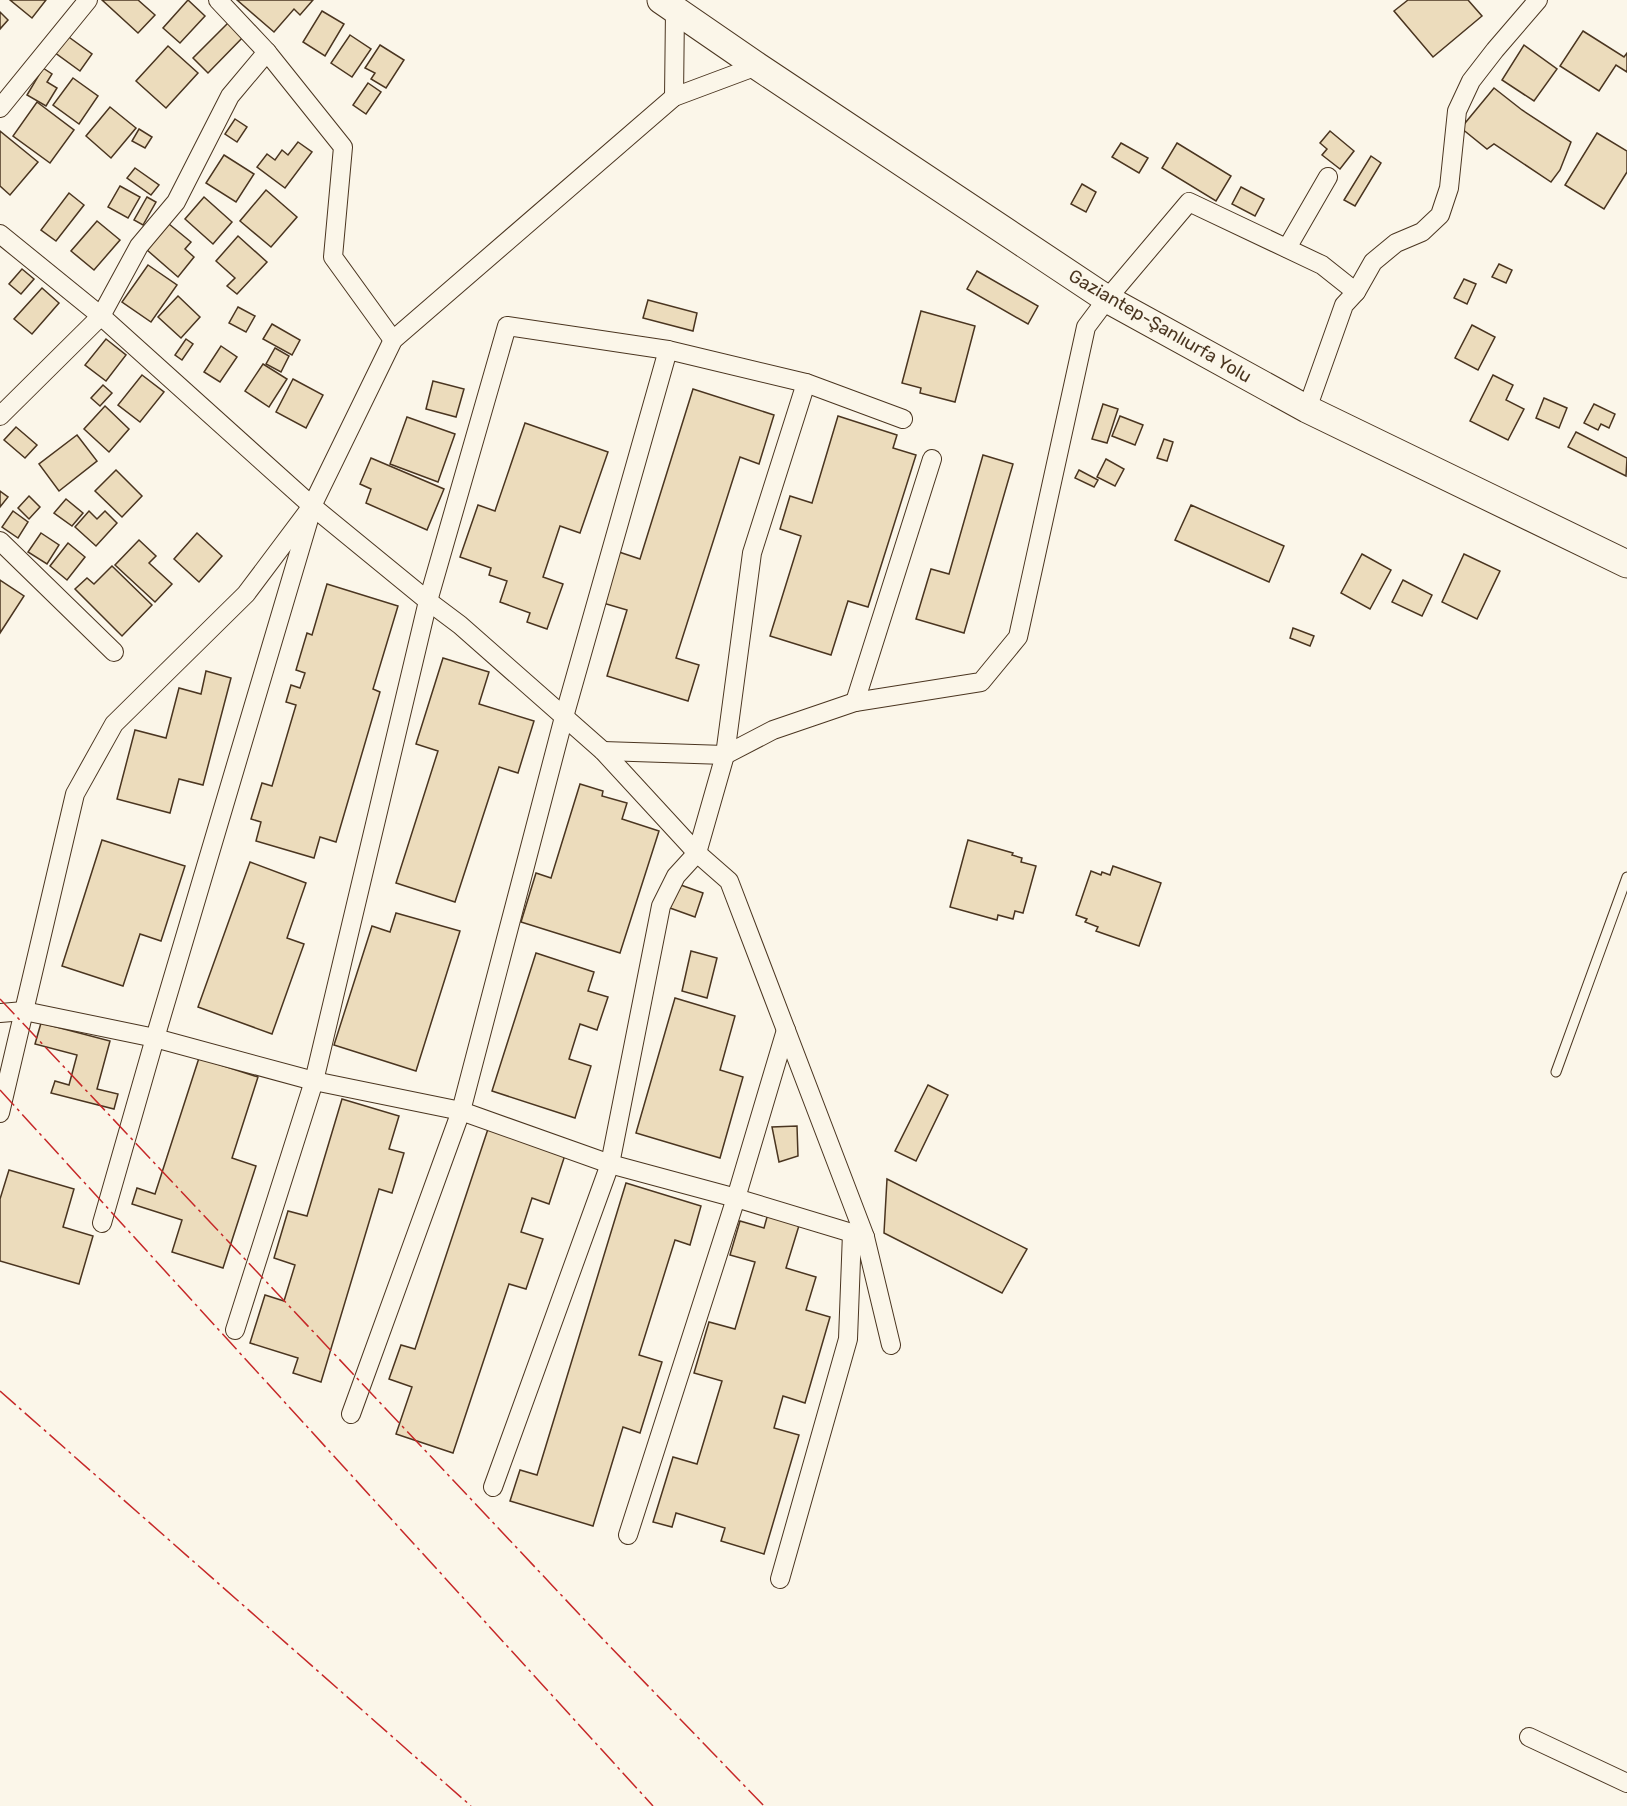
<svg xmlns="http://www.w3.org/2000/svg" width="1627" height="1806" font-family="Rubik,sans-serif">
	<rect width="100%" height="100%" fill="#fbf6e9"/>
	<!-- building -->
	<g fill="#ecdcbc" stroke="#4a3520" stroke-width="1.5">
		<polygon points="10,0 46,0 32,18"/>
		<polygon points="102,0 138,0 155,15 138,33"/>
		<polygon points="188,0 205,16 180,43 163,28"/>
		<polygon points="237,0 313,0 300,15 294,9 274,32"/>
		<polygon points="1408,0 1468,0 1482,16 1433,57 1394,11"/>
		<polygon points="322,11 344,24 325,56 303,42"/>
		<polygon points="0,12 8,20 0,29"/>
		<polygon points="232,19 247,33 208,73 193,58"/>
		<polygon points="1583,31 1624,57 1627,53 1627,72 1616,65 1599,91 1560,66"/>
		<polygon points="66,35 92,54 80,71 54,52"/>
		<polygon points="350,35 371,49 352,77 331,63"/>
		<polygon points="380,45 404,60 386,88 371,79 375,73 365,68"/>
		<polygon points="1524,45 1557,69 1534,101 1502,80"/>
		<polygon points="168,46 198,73 166,108 136,81"/>
		<polygon points="43,68 52,74 47,82 57,88 46,106 27,95"/>
		<polygon points="73,78 98,96 79,124 53,105"/>
		<polygon points="368,83 381,92 366,114 353,105"/>
		<polygon points="1494,88 1522,110 1571,142 1560,170 1551,182 1494,144 1487,149 1461,128"/>
		<polygon points="37,102 74,130 50,163 13,136"/>
		<polygon points="110,107 136,128 111,158 86,136"/>
		<polygon points="235,119 247,127 237,142 225,134"/>
		<polygon points="139,129 152,137 145,148 132,141"/>
		<polygon points="0,131 38,162 10,195 0,186"/>
		<polygon points="1330,131 1354,151 1340,169 1322,155 1327,149 1320,143"/>
		<polygon points="1597,133 1627,151 1627,172 1604,209 1565,185"/>
		<polygon points="298,142 312,152 285,188 257,167 267,154 275,160 282,150 288,155"/>
		<polygon points="1121,143 1148,158 1139,173 1112,157"/>
		<polygon points="1177,143 1231,176 1216,201 1162,168"/>
		<polygon points="224,155 254,174 236,202 206,183"/>
		<polygon points="1371,156 1381,163 1355,206 1344,200"/>
		<polygon points="135,168 159,185 151,195 127,178"/>
		<polygon points="1082,184 1096,192 1086,212 1071,204"/>
		<polygon points="120,186 140,197 128,218 108,207"/>
		<polygon points="1241,187 1264,199 1255,216 1232,204"/>
		<polygon points="266,190 297,217 271,247 240,221"/>
		<polygon points="69,193 84,205 56,241 41,230"/>
		<polygon points="147,197 156,202 143,225 134,220"/>
		<polygon points="204,197 232,222 213,244 185,219"/>
		<polygon points="97,221 120,240 94,270 71,251"/>
		<polygon points="169,224 191,242 185,249 194,257 178,277 147,250"/>
		<polygon points="238,236 267,262 237,294 227,286 235,278 216,261"/>
		<polygon points="1499,264 1512,270 1506,283 1492,277"/>
		<polygon points="148,265 177,285 151,322 122,302"/>
		<polygon points="22,269 34,279 21,294 9,284"/>
		<polygon points="977,271 1038,306 1028,324 967,289"/>
		<polygon points="1464,279 1476,284 1467,304 1454,298"/>
		<polygon points="42,288 59,303 32,334 14,319"/>
		<polygon points="178,296 200,317 181,338 158,317"/>
		<polygon points="648,300 697,313 693,331 643,318"/>
		<polygon points="238,307 255,316 246,332 229,323"/>
		<polygon points="921,311 975,326 955,402 920,393 921,388 902,383"/>
		<polygon points="272,324 300,340 292,355 263,339"/>
		<polygon points="1472,325 1495,337 1478,370 1455,358"/>
		<polygon points="106,339 126,355 106,381 85,365"/>
		<polygon points="186,339 193,344 182,360 175,355"/>
		<polygon points="221,346 237,357 220,382 204,372"/>
		<polygon points="275,348 289,356 281,372 266,364"/>
		<polygon points="263,364 287,379 269,407 245,391"/>
		<polygon points="142,375 164,392 140,422 118,405"/>
		<polygon points="1493,375 1513,385 1506,400 1524,409 1508,440 1470,421"/>
		<polygon points="293,379 323,395 306,428 276,412"/>
		<polygon points="433,381 464,389 456,417 426,409"/>
		<polygon points="103,385 112,393 100,406 91,398"/>
		<polygon points="693,389 774,415 759,464 740,457 676,658 699,665 688,701 607,676 627,610 603,603 619,552 640,559"/>
		<polygon points="1544,398 1567,408 1559,428 1536,418"/>
		<polygon points="1103,404 1118,409 1107,443 1092,439"/>
		<polygon points="1594,404 1615,414 1609,428 1601,424 1598,430 1584,423"/>
		<polygon points="105,406 129,429 109,452 84,429"/>
		<polygon points="838,416 897,435 893,448 916,455 868,607 848,601 831,655 770,636 801,536 780,529 790,496 812,503"/>
		<polygon points="1120,416 1143,425 1135,445 1112,436"/>
		<polygon points="407,417 455,434 438,482 390,464"/>
		<polygon points="525,423 608,452 580,533 560,526 543,577 563,584 547,629 527,622 530,613 500,602 507,581 489,575 491,568 460,557 478,505 495,511"/>
		<polygon points="16,427 37,445 25,458 4,440"/>
		<polygon points="1576,432 1627,458 1626,476 1568,447"/>
		<polygon points="77,435 97,461 59,491 39,464"/>
		<polygon points="1164,439 1173,442 1167,461 1157,458"/>
		<polygon points="983,455 1013,464 964,633 916,619 931,569 949,574"/>
		<polygon points="371,458 444,489 427,530 366,503 371,489 360,484"/>
		<polygon points="1106,459 1124,469 1115,486 1097,477"/>
		<polygon points="116,470 142,496 122,517 95,491"/>
		<polygon points="1079,470 1098,480 1094,487 1075,478"/>
		<polygon points="0,491 8,497 0,507"/>
		<polygon points="29,496 40,507 29,519 18,508"/>
		<polygon points="66,499 83,513 72,526 54,513"/>
		<polygon points="1191,505 1284,546 1269,582 1175,540"/>
		<polygon points="13,511 28,522 18,538 2,527"/>
		<polygon points="89,511 97,519 105,511 117,523 96,546 75,527"/>
		<polygon points="41,533 59,545 47,564 28,552"/>
		<polygon points="197,533 222,556 199,582 174,559"/>
		<polygon points="139,540 156,556 149,563 172,584 155,602 115,565"/>
		<polygon points="68,543 85,557 67,580 50,566"/>
		<polygon points="1362,554 1391,570 1370,609 1341,593"/>
		<polygon points="1464,554 1500,571 1477,619 1442,602"/>
		<polygon points="112,566 152,605 122,636 75,589 87,578 94,584"/>
		<polygon points="0,580 24,596 0,633"/>
		<polygon points="1403,580 1432,595 1422,616 1392,602"/>
		<polygon points="327,584 398,606 373,689 380,692 336,842 320,837 314,858 256,841 261,822 251,819 262,783 272,786 296,705 286,702 291,685 300,688 305,673 296,670 307,633 312,635"/>
		<polygon points="1293,628 1314,636 1310,646 1290,638"/>
		<polygon points="443,658 489,672 479,704 534,721 518,773 499,767 455,902 396,883 438,751 416,744"/>
		<polygon points="206,671 231,678 203,785 179,779 170,813 117,799 135,730 166,738 179,688 201,694"/>
		<polygon points="580,784 603,791 602,796 627,803 622,819 659,831 620,953 521,922 536,873 551,878"/>
		<polygon points="102,840 185,866 161,941 140,934 123,986 62,966"/>
		<polygon points="968,840 1013,853 1012,855 1022,858 1021,862 1036,866 1023,913 1015,911 1013,919 998,915 997,920 950,907"/>
		<polygon points="250,862 306,883 287,938 304,944 272,1034 198,1007"/>
		<polygon points="1113,866 1161,883 1139,946 1096,931 1098,927 1085,922 1087,919 1076,915 1091,871 1101,875 1102,872 1110,875"/>
		<polygon points="678,884 703,893 695,917 670,908"/>
		<polygon points="396,913 460,931 416,1071 334,1045 372,926 390,932"/>
		<polygon points="691,951 717,958 707,998 682,991"/>
		<polygon points="536,953 594,972 588,991 608,997 597,1030 580,1024 569,1059 591,1066 575,1118 492,1091"/>
		<polygon points="675,998 735,1016 720,1070 743,1077 720,1158 636,1133"/>
		<polygon points="41,1023 110,1041 97,1089 118,1094 114,1109 51,1093 55,1081 69,1085 77,1055 35,1044"/>
		<polygon points="199,1058 258,1077 232,1158 256,1166 223,1268 172,1252 182,1220 132,1204 137,1188 155,1194"/>
		<polygon points="928,1085 948,1095 916,1161 895,1151"/>
		<polygon points="342,1099 399,1116 389,1149 404,1153 392,1193 379,1189 321,1382 293,1373 298,1358 250,1343 265,1295 284,1301 295,1265 274,1258 288,1211 307,1216"/>
		<polygon points="797,1126 798,1156 779,1162 772,1127"/>
		<polygon points="488,1129 565,1155 549,1204 532,1198 521,1232 543,1239 526,1289 509,1284 453,1453 396,1434 412,1387 389,1379 401,1345 415,1349"/>
		<polygon points="9,1170 74,1189 63,1227 93,1236 79,1284 0,1261 0,1199"/>
		<polygon points="887,1179 1027,1249 1002,1293 884,1233"/>
		<polygon points="626,1183 701,1206 690,1245 675,1240 639,1355 662,1362 640,1433 623,1427 593,1526 510,1501 520,1470 537,1475"/>
		<polygon points="769,1210 801,1219 786,1268 816,1277 806,1310 830,1317 805,1403 783,1396 774,1428 799,1435 764,1554 721,1541 725,1528 676,1513 672,1527 653,1522 673,1457 697,1464 722,1381 694,1373 709,1322 735,1329 755,1262 730,1255 740,1221 764,1228"/>
	</g>
	<g fill="none" stroke-linecap="round" stroke-linejoin="round">
		<!-- lane casing -->
		<g stroke="#4a3520" stroke-width="11">
			<polyline id="lane" points="1556,1072 1627,877"/>
		</g>
		<!-- street casing -->
		<g stroke="#4a3520" stroke-width="20">
			<g id="street">
				<polyline points="218,0 267,52 343,147 333,257 393,340"/>
				<polyline points="674,97 675,10"/>
				<polyline points="0,108 88,0"/>
				<polyline points="0,234 101,316 312,506 428,601 460,625 603,751 697,853 729,881 865,1237 891,1345"/>
				<polyline points="1287,248 1328,177"/>
				<polyline points="1356,292 1373,262 1396,243 1422,232 1440,215 1449,188 1457,111 1471,81 1495,50 1538,0"/>
				<polyline points="0,416 101,316 139,246 176,202 230,96 267,52"/>
				<polyline points="0,541 114,652"/>
				<polyline points="855,702 932,459"/>
				<polyline points="603,751 725,755 773,730 855,702 981,682 1018,637 1086,327 1107,299 1189,202 1322,265 1356,292 1344,305 1307,409"/>
				<polyline points="0,1013 24,1011 155,1038 314,1081 461,1111 610,1164 736,1198 865,1237"/>
				<polyline points="0,1113 75,794 114,724 246,594 312,506 393,340 674,97 757,66"/>
				<polyline points="102,1223 155,1038 309,519"/>
				<polyline points="235,1330 314,1081 428,601 507,326 668,350 806,383 903,419"/>
				<polyline points="351,1414 461,1111 564,717 668,350"/>
				<polyline points="493,1487 610,1164 661,906 676,876 697,853 725,755 752,553 806,383"/>
				<polyline points="628,1535 736,1198 786,1030"/>
				<polyline points="780,1579 848,1339 852,1233"/>
				<polyline points="1529,1737 1627,1783"/>
			</g>
		</g>
		<!-- primary casing -->
		<g stroke="#4a3520" stroke-width="29">
			<polyline id="primary" points="661,0 757,66 1107,299 1307,409 1627,564"/>
		</g>
		<!-- lane -->
		<use href="#lane" stroke="#fbf6e9" stroke-width="9"/>
		<!-- street -->
		<use href="#street" stroke="#fbf6e9" stroke-width="18"/>
		<!-- primary -->
		<use href="#primary" stroke="#fbf6e9" stroke-width="27"/>
		<!-- power -->
		<g stroke="#c62828" stroke-width="1.5" stroke-dasharray="21 4.5 3 4.5" stroke-linecap="butt">
			<polyline points="0,999 597,1633 764,1806"/>
			<polyline points="0,1090 653,1806"/>
			<polyline points="0,1391 471,1806"/>
		</g>
	</g>
	<g text-anchor="middle" dominant-baseline="central" stroke-width="4.5" stroke-linejoin="round" paint-order="stroke">
		<!-- street labels -->
		<g font-size="18" fill="#4a3520" stroke="#fbf6e9">
			<text transform="translate(1160 326) rotate(30)">Gaziantep-Şanlıurfa Yolu</text>
		</g>
	</g>
</svg>
